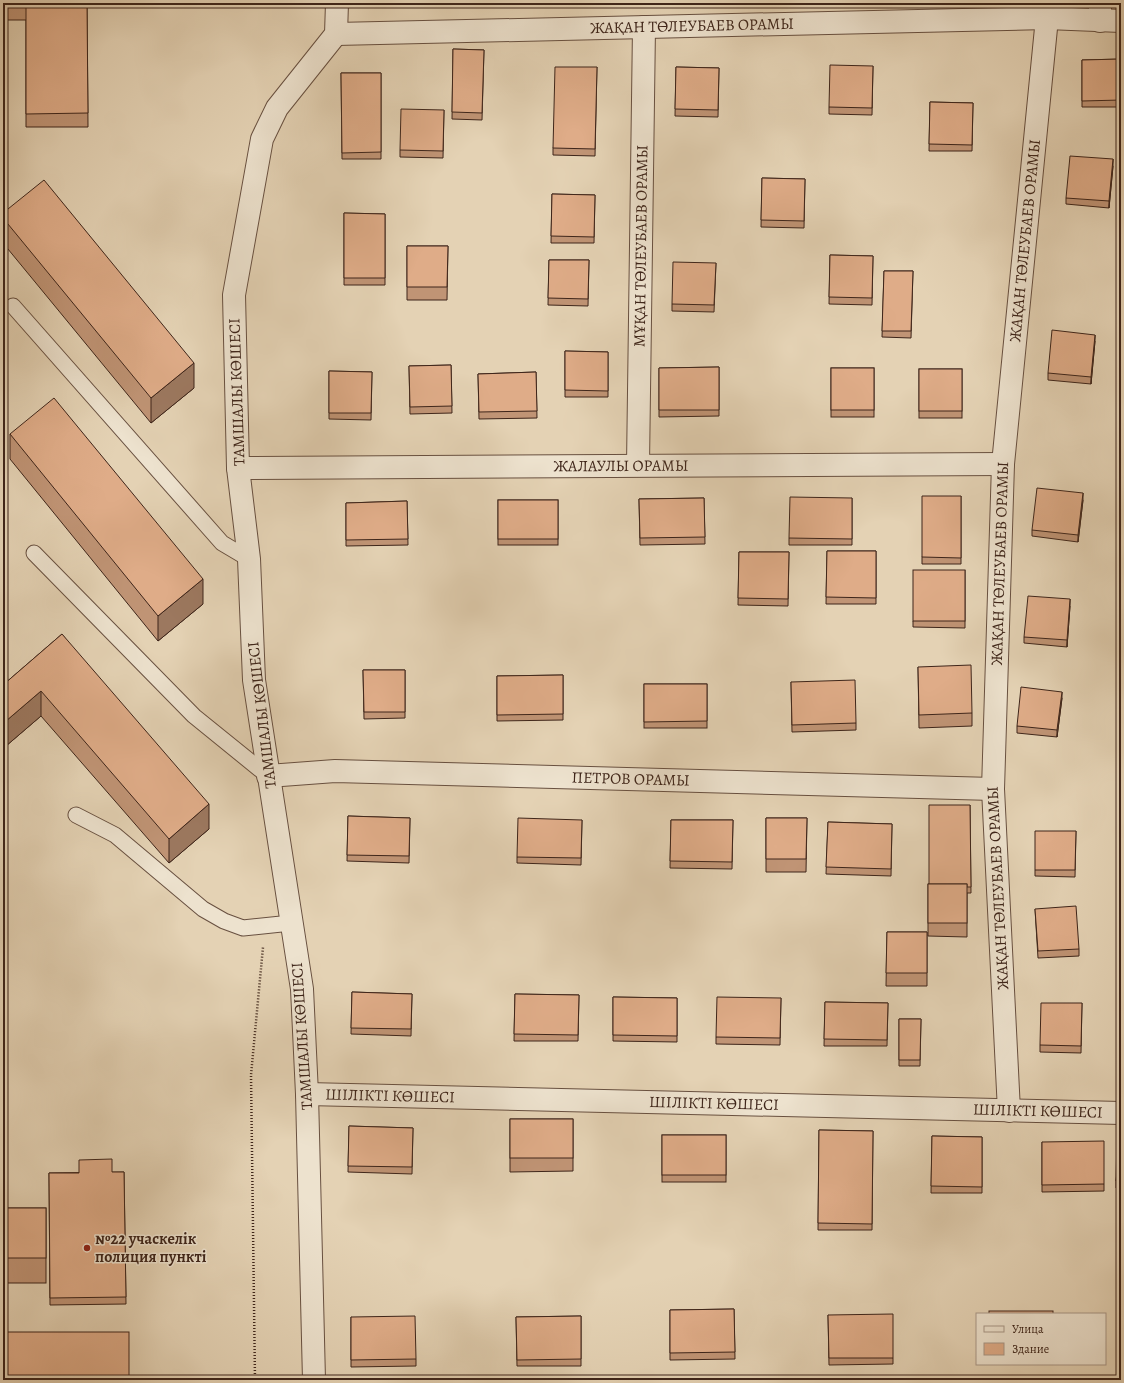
<svg xmlns="http://www.w3.org/2000/svg" width="1124" height="1383" font-family="Alegreya,serif">
	<rect width="100%" height="100%" fill="#e4d2b4"/>
	<filter id="stains"><feTurbulence type="fractalNoise" baseFrequency=".005" numOctaves="4"/><feColorMatrix values="0 0 0 0 .2 0 0 0 0 .09 0 0 0 0 .02 0 0 0 .5 -.17"/></filter>
	<radialGradient id="worn" r=".72"><stop offset=".6" stop-color="#630" stop-opacity="0"/><stop offset="1" stop-color="#630" stop-opacity=".3"/></radialGradient>
	<g fill="none" stroke-linecap="round" stroke-linejoin="round">
		<!-- lane casing -->
		<g stroke="#685040" stroke-width="17">
			<g id="lane">
				<polyline points="13,306 222,543 249,559"/>
				<polyline points="34,553 194,716 268,776"/>
				<polyline points="76,815 115,835 203,909 224,921 243,928 291,923"/>
			</g>
		</g>
		<!-- street casing -->
		<g stroke="#685040" stroke-width="24">
			<g id="street">
				<polyline points="1100,3 1100,21"/>
				<path id="s1" d="M 336,34 L 1047,18 L 1121,21"/>
				<path id="s2" d="M 638,465 L 644,27"/>
				<path id="s3" d="M 238,468 L 1003,464"/>
				<path id="s4" d="M 268,776 L 335,771 L 993,789"/>
				<path id="s5" d="M 307,1094 L 1121,1113"/>
				<path id="s6" d="M 1009,1111 L 993,789 L 1003,464 L 1047,18"/>
				<polyline points="314,1380 307,1094 302,989 254,680 249,559 238,468 234,295 262,139 277,108 336,34 337,3"/>
			</g>
		</g>
		<!-- path -->
		<polyline stroke="#3e251a" stroke-width="2.5" stroke-dasharray="1 2" stroke-linecap="butt" points="255,1380 251,1075 263,947"/>
		<!-- lane -->
		<use href="#lane" stroke="#ede2ce" stroke-width="15"/>
		<!-- street -->
		<use href="#street" stroke="#ede2ce" stroke-width="22"/>
	</g>
	<!-- wall -->
	<g fill="#c09475" stroke="#3e251a">
		<polygon points="3,3 87,3 88,127 26,127 26,20 3,20"/>
		<polygon points="453,49 484,50 482,120 452,119"/>
		<polygon points="1121,59 1121,107 1082,107 1082,60"/>
		<polygon points="873,66 872,115 829,114 829,107"/>
		<polygon points="597,67 595,156 553,155 553,148"/>
		<polygon points="676,67 719,68 718,117 675,116"/>
		<polygon points="341,73 381,73 381,159 342,159"/>
		<polygon points="930,102 973,103 972,151 929,151"/>
		<polygon points="444,110 443,158 400,157 400,150"/>
		<polygon points="1113,166 1109,208 1066,204 1066,198"/>
		<polygon points="762,178 805,179 804,228 761,227"/>
		<polygon points="552,194 595,195 594,243 551,243"/>
		<polygon points="3,213 194,388 151,423 3,243"/>
		<polygon points="344,213 385,214 385,285 344,285"/>
		<polygon points="407,246 448,246 447,300 407,300"/>
		<polygon points="830,255 873,256 872,305 829,304"/>
		<polygon points="549,260 589,260 588,306 548,305"/>
		<polygon points="716,263 714,312 672,311 672,304"/>
		<polygon points="884,271 913,271 911,338 882,337"/>
		<polygon points="1095,341 1091,384 1048,380 1048,373"/>
		<polygon points="565,351 608,352 608,397 565,397"/>
		<polygon points="451,365 452,413 410,414 409,366"/>
		<polygon points="719,367 719,416 659,417 659,368"/>
		<rect x="831" y="368" width="43" height="49"/>
		<rect x="919" y="369" width="43" height="49"/>
		<polygon points="329,371 372,372 371,420 329,419"/>
		<polygon points="536,372 537,418 479,419 478,374"/>
		<polygon points="10,434 203,604 158,641 10,459"/>
		<polygon points="961,496 961,564 922,564 922,557"/>
		<polygon points="704,498 705,544 640,545 639,499"/>
		<polygon points="852,498 852,545 789,545 789,538"/>
		<rect x="498" y="500" width="60" height="45"/>
		<polygon points="1083,500 1078,542 1032,536 1032,530"/>
		<polygon points="407,501 408,545 346,546 346,503"/>
		<polygon points="827,551 876,551 876,604 826,604"/>
		<polygon points="739,552 789,552 788,606 738,605"/>
		<polygon points="965,570 965,628 913,627 913,621"/>
		<polygon points="1070,606 1067,647 1024,643 1024,637"/>
		<polygon points="62,634 209,829 169,863 41,716 6,746 3,742 3,685"/>
		<polygon points="918,667 972,713 972,726 919,728"/>
		<polygon points="363,670 405,670 405,718 364,719"/>
		<polygon points="563,675 563,720 497,721 497,676"/>
		<polygon points="791,682 856,723 856,730 792,732"/>
		<rect x="644" y="684" width="63" height="44"/>
		<polygon points="1062,698 1057,737 1017,733 1017,726"/>
		<polygon points="970,805 971,893 967,893 967,937 928,936 928,884 929,884"/>
		<polygon points="348,816 410,818 409,863 347,861"/>
		<polygon points="766,818 807,818 806,872 766,872"/>
		<polygon points="582,820 581,865 517,863 517,857"/>
		<polygon points="671,820 733,820 732,869 670,868"/>
		<polygon points="828,822 892,824 891,876 826,874"/>
		<polygon points="1076,831 1075,877 1035,876 1035,870"/>
		<polygon points="1035,909 1079,949 1079,956 1038,958"/>
		<polygon points="887,932 927,932 927,986 886,986"/>
		<polygon points="352,992 412,994 411,1036 351,1034"/>
		<polygon points="515,994 579,995 578,1041 514,1041"/>
		<polygon points="613,997 677,998 677,1042 613,1041"/>
		<polygon points="781,998 780,1045 716,1044 716,1037"/>
		<polygon points="825,1002 888,1003 887,1046 824,1046"/>
		<polygon points="1082,1003 1081,1053 1040,1052 1040,1045"/>
		<polygon points="899,1019 921,1019 920,1066 899,1066"/>
		<rect x="3" y="1073" width="1" height="100"/>
		<polygon points="510,1119 573,1119 573,1171 510,1172"/>
		<polygon points="349,1126 413,1128 412,1174 348,1172"/>
		<polygon points="819,1130 873,1131 872,1230 818,1230"/>
		<rect x="662" y="1135" width="64" height="47"/>
		<polygon points="932,1136 982,1137 982,1193 931,1193"/>
		<polygon points="1121,1138 1121,1275 1117,1275 1117,1188 1116,1188 1116,1181"/>
		<polygon points="1042,1142 1104,1184 1104,1191 1042,1192"/>
		<polygon points="124,1172 126,1304 50,1305 49,1173"/>
		<rect x="3" y="1208" width="43" height="75"/>
		<polygon points="734,1309 735,1359 670,1360 670,1310"/>
		<polygon points="828,1315 893,1358 893,1364 829,1365"/>
		<polygon points="581,1316 581,1366 517,1366 516,1317"/>
		<polygon points="351,1317 416,1359 416,1366 351,1367"/>
	</g>
	<!-- shaded-wall -->
	<g fill="#9c785f" stroke="#3e251a">
		<polygon points="1113,159 1113,166 1109,208 1109,201"/>
		<polygon points="1095,335 1095,341 1091,384 1091,377"/>
		<polygon points="194,363 194,388 151,423 151,398"/>
		<polygon points="1083,493 1083,500 1078,542 1078,535"/>
		<polygon points="203,579 203,604 158,641 158,616"/>
		<polygon points="1070,599 1070,606 1067,647 1067,640"/>
		<polygon points="41,691 41,716 6,746 6,721"/>
		<polygon points="1062,692 1062,698 1057,737 1057,730"/>
		<polygon points="209,804 209,829 169,863 169,839"/>
	</g>
	<!-- building -->
	<g fill="#dfac88" stroke="#3e251a">
		<polygon points="3,3 87,3 88,113 26,114 26,7 3,7"/>
		<polygon points="453,49 484,50 482,113 452,112"/>
		<polygon points="1121,59 1121,100 1082,101 1082,60"/>
		<polygon points="830,65 873,66 872,108 829,107"/>
		<polygon points="555,67 597,67 595,149 553,148"/>
		<polygon points="676,67 719,68 718,110 675,109"/>
		<polygon points="341,73 381,73 381,152 342,153"/>
		<polygon points="930,102 973,103 972,145 929,144"/>
		<polygon points="401,109 444,110 443,151 400,150"/>
		<polygon points="1070,156 1113,159 1109,201 1066,198"/>
		<polygon points="762,178 805,179 804,221 761,220"/>
		<polygon points="44,180 194,363 151,398 3,218 3,213"/>
		<polygon points="552,194 595,195 594,237 551,236"/>
		<polygon points="344,213 385,214 385,278 344,278"/>
		<polygon points="407,246 448,246 447,287 407,287"/>
		<polygon points="830,255 873,256 872,298 829,297"/>
		<polygon points="549,260 589,260 588,299 548,298"/>
		<polygon points="673,262 716,263 714,305 672,304"/>
		<polygon points="884,271 913,271 911,331 882,331"/>
		<polygon points="1052,330 1095,335 1091,377 1048,373"/>
		<polygon points="565,351 608,352 608,391 565,390"/>
		<polygon points="451,365 452,406 410,407 409,366"/>
		<polygon points="719,367 719,410 659,410 659,368"/>
		<rect x="831" y="368" width="43" height="42"/>
		<rect x="919" y="369" width="43" height="42"/>
		<polygon points="329,371 372,372 371,413 329,413"/>
		<polygon points="536,372 537,411 479,412 478,374"/>
		<polygon points="54,398 203,579 158,616 10,434"/>
		<polygon points="1037,488 1083,493 1078,535 1032,530"/>
		<polygon points="922,496 961,496 961,558 922,557"/>
		<polygon points="790,497 852,498 852,539 789,538"/>
		<polygon points="704,498 705,537 640,538 639,499"/>
		<rect x="498" y="500" width="60" height="39"/>
		<polygon points="407,501 408,539 346,540 346,503"/>
		<polygon points="827,551 876,551 876,598 826,597"/>
		<polygon points="739,552 789,552 788,599 738,598"/>
		<rect x="913" y="570" width="52" height="51"/>
		<polygon points="1028,596 1070,599 1067,640 1024,637"/>
		<polygon points="62,634 209,804 169,839 41,691 6,721 3,718 3,685"/>
		<polygon points="971,665 972,713 919,715 918,667"/>
		<polygon points="363,670 405,670 405,712 364,712"/>
		<polygon points="563,675 563,714 497,715 497,676"/>
		<polygon points="855,680 856,723 792,725 791,682"/>
		<polygon points="644,684 707,684 707,721 644,722"/>
		<polygon points="1021,687 1062,692 1057,730 1017,726"/>
		<polygon points="929,805 970,805 971,887 967,887 967,884 929,884"/>
		<polygon points="348,816 410,818 409,856 347,855"/>
		<polygon points="518,818 582,820 581,858 517,857"/>
		<polygon points="766,818 807,818 806,859 766,859"/>
		<polygon points="671,820 733,820 732,862 670,861"/>
		<polygon points="828,822 892,824 891,869 826,867"/>
		<polygon points="1035,831 1076,831 1075,870 1035,870"/>
		<rect x="928" y="884" width="39" height="39"/>
		<polygon points="1076,906 1079,949 1038,951 1035,909"/>
		<polygon points="887,932 927,932 927,973 886,973"/>
		<polygon points="352,992 412,994 411,1029 351,1028"/>
		<polygon points="515,994 579,995 578,1035 514,1034"/>
		<polygon points="613,997 677,998 677,1036 613,1035"/>
		<polygon points="717,997 781,998 780,1038 716,1037"/>
		<polygon points="825,1002 888,1003 887,1040 824,1039"/>
		<polygon points="1041,1003 1082,1003 1081,1046 1040,1045"/>
		<polygon points="899,1019 921,1019 920,1060 899,1060"/>
		<rect x="3" y="1073" width="1" height="75"/>
		<rect x="510" y="1119" width="63" height="39"/>
		<polygon points="349,1126 413,1128 412,1167 348,1166"/>
		<polygon points="819,1130 873,1131 872,1224 818,1223"/>
		<rect x="662" y="1135" width="64" height="40"/>
		<polygon points="932,1136 982,1137 982,1187 931,1186"/>
		<polygon points="1117,1138 1121,1138 1121,1181 1116,1181"/>
		<polygon points="1104,1141 1104,1184 1042,1185 1042,1142"/>
		<polygon points="112,1159 112,1172 124,1172 126,1297 50,1298 49,1173 79,1173 79,1160"/>
		<rect x="1117" y="1185" width="4" height="70"/>
		<rect x="3" y="1208" width="43" height="50"/>
		<polygon points="734,1309 735,1352 670,1353 670,1310"/>
		<rect x="989" y="1311" width="64" height="3"/>
		<polygon points="893,1314 893,1358 829,1358 828,1315"/>
		<polygon points="415,1316 416,1359 351,1360 351,1317"/>
		<polygon points="581,1316 581,1359 517,1360 516,1317"/>
		<rect x="3" y="1332" width="126" height="48"/>
	</g>
	<!-- markers -->
	<circle fill="#8f2418" stroke="#ede2ce" stroke-width="1.5" cx="87" cy="1248" r="4"/>
	<g text-anchor="middle" dominant-baseline="central" stroke-width="3" stroke-linejoin="round" paint-order="stroke">
		<!-- street labels -->
		<g font-size="16" fill="#3e251a" stroke="#ede2ce">
			<text stroke="none"><textPath href="#s1" startOffset="356">ЖАҚАН ТӨЛЕУБАЕВ ОРАМЫ</textPath></text>
			<text stroke="none"><textPath href="#s6" startOffset="872">ЖАҚАН ТӨЛЕУБАЕВ ОРАМЫ</textPath></text>
			<text stroke="none"><textPath href="#s2" startOffset="219">МҰҚАН ТӨЛЕУБАЕВ ОРАМЫ</textPath></text>
			<text transform="translate(237 392) rotate(-92)">ТАМШАЛЫ КӨШЕСІ</text>
			<text stroke="none"><textPath href="#s3" startOffset="383">ЖАЛАУЛЫ ОРАМЫ</textPath></text>
			<text stroke="none"><textPath href="#s6" startOffset="548">ЖАҚАН ТӨЛЕУБАЕВ ОРАМЫ</textPath></text>
			<text transform="translate(262 715) rotate(-97)">ТАМШАЛЫ КӨШЕСІ</text>
			<text stroke="none"><textPath href="#s4" startOffset="363">ПЕТРОВ ОРАМЫ</textPath></text>
			<text transform="translate(998 888) rotate(-93)">ЖАҚАН ТӨЛЕУБАЕВ ОРАМЫ</text>
			<text transform="translate(302 1036) rotate(-94)">ТАМШАЛЫ КӨШЕСІ</text>
			<text stroke="none"><textPath href="#s5" startOffset="83">ШІЛІКТІ КӨШЕСІ</textPath></text>
			<text stroke="none"><textPath href="#s5" startOffset="407">ШІЛІКТІ КӨШЕСІ</textPath></text>
			<text stroke="none"><textPath href="#s5" startOffset="731">ШІЛІКТІ КӨШЕСІ</textPath></text>
		</g>
		<!-- poi labels -->
		<g font-size="16" font-weight="bold" fill="#3e251a" stroke="#ede2ce" text-anchor="start">
			<text x="95" y="1239">№22 учаскелік<tspan x="95" dy="18">полиция пункті</tspan></text>
		</g>
	</g>
	<!-- margin -->
	<rect width="1124" height="1383" fill="none" stroke="#e4d2b4" stroke-width="16"/>
	<rect x="4" y="4" width="1116" height="1375" fill="none" stroke="#3e251a" stroke-width="2"/>
	<rect x="8" y="8" width="1108" height="1367" fill="none" stroke="#3e251a"/>
	<!-- legend -->
	<rect x="976" y="1313" width="130" height="52" fill="#ede2ce" stroke="#a79686"/>
	<rect x="984" y="1326" width="20" height="6" fill="#ede2ce" stroke="#a79686"/>
	<text x="1012" y="1333" font-size="12" fill="#3e251a">Улица</text>
	<rect x="984" y="1343" width="20" height="12" fill="#dfac88" stroke="#a79686"/>
	<text x="1012" y="1353" font-size="12" fill="#3e251a">Здание</text>
	<rect width="100%" height="100%" filter="url(#stains)"/>
	<rect width="100%" height="100%" fill="url(#worn)"/>
</svg>
